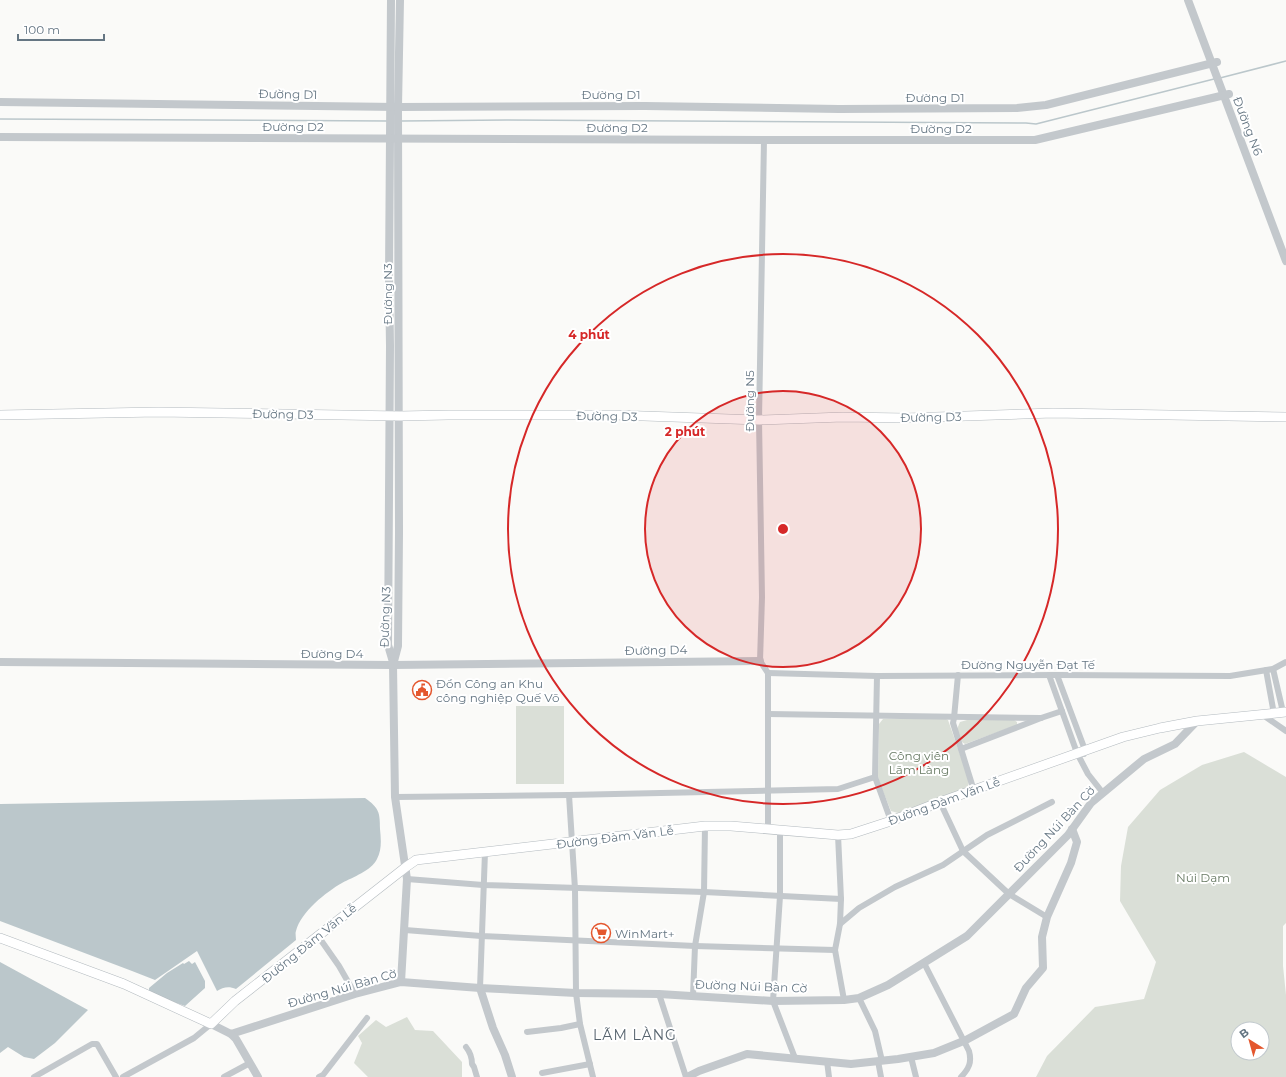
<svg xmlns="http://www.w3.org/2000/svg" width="1286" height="1077" font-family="Montserrat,sans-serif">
	<rect width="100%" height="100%" fill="#fafaf8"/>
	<!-- green -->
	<g fill="#dadfd7" fill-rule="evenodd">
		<rect x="516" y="706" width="48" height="78"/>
		<polygon points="883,719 946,719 948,720 969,780 968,787 966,789 898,813 891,811 880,784 878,777 879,724"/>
		<polygon points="967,720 1014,720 1017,722 1017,725 965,744 962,742 957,729 960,722"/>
		<path d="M 1244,752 L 1286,777 L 1286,923 L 1283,926 L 1283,966 L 1286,995 L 1286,1077 L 1036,1077 L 1047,1056 L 1095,1007 L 1144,999 L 1156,962 L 1120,901 L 1121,866 L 1128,827 L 1160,790 L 1202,765 ZM 1238,1029 L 1262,1029 L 1262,1053 L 1238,1053 Z"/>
		<polygon points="407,1017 415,1030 433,1031 462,1062 462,1077 368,1077 354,1063 362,1043 358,1036 376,1020 386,1027"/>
	</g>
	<!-- water -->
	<g fill="#bbc7cb">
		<path d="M 365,798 C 379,808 380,812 380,829 C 381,839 382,850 377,859 C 371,871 353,877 342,883 C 326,892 301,912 296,931 C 295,933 296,937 296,940 L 236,989 C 229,986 223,987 217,991 L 197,951 L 155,980 L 132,971 L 0,921 L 0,804 Z"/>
		<polygon points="189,961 192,964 195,962 205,981 205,988 185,1006 154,995 149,992 149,988 167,973 183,963 184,964"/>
		<polygon points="0,962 88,1010 55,1043 34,1059 24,1057 8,1047 0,1053"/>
	</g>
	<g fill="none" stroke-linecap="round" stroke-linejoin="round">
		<!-- stream -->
		<g stroke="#bbc7cb" stroke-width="1.5">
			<polyline points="1220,78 1286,61"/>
			<polyline points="0,119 388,121"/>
			<polyline points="402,121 506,120 1026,123 1036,124 1214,79"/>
		</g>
		<!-- secondary casing -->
		<g stroke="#b3babf" stroke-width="10">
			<g id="secondary">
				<polyline points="0,415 158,412 400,416 448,415 615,415 759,420 843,417 906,418 1053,413 1286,417"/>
				<polyline points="0,938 124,984 211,1024 235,1001 406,867 416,860 705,826 731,826 838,835 851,834 891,821 940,802 1123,737 1160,728 1197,721 1286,712"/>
			</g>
		</g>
		<!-- minor -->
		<g stroke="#c3c8cc" stroke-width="6">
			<polyline points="764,140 759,420 762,597 760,661 768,673 768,830"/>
			<polyline points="1273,669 1283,712"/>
			<polyline points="1266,670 1274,714"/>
			<polyline points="768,673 877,676 1057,675 1230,676 1273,669 1286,662"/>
			<polyline points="958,675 954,718 953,723 974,791"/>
			<polyline points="1049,675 1077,753 1088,774 1103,793"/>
			<polyline points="1057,675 1085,750 1084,754"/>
			<polyline points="877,676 875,777 891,821"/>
			<polyline points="768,714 1041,718"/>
			<polyline points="1263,715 1286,731"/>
			<polyline points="961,749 1041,718 1062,711"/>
			<polyline points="569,795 575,889 576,993 580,1024 593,1077"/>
			<polyline points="395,797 569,795 838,789 875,777"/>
			<polyline points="940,802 963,851 1009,894 1047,917"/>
			<polyline points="780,831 780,896 773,1001 795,1058"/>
			<polyline points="838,835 841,899 840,924 835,950 844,1000"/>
			<polyline points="407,879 483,885 704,892 841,899"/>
			<polyline points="840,924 859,908 895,887 943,865 987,835 1052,802"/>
			<polyline points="405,930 481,936 695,946 835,950"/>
			<polyline points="318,936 339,966 355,994"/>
			<path d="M 924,963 L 969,1051 C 972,1062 969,1069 961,1077"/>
			<polyline points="480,988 485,852"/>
			<polyline points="659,994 686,1077"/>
			<polyline points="693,996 695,946 704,892 705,826"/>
			<polyline points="859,998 875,1031 882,1061"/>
			<polyline points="527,1032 561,1028 580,1024"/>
			<path d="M 466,1047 C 470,1052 472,1057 472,1064 L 474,1067 L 477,1077"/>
			<polyline points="911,1057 916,1077"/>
			<polyline points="827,1061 829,1077"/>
			<polyline points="878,1061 881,1077"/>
			<polyline points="542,1073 590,1064"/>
			<polyline points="34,1077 92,1044 97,1044 116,1077"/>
			<polyline points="123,1077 194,1038 211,1024"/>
			<polyline points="224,1077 250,1063"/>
			<polyline points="319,1077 323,1075 367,1018"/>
		</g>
		<!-- tertiary -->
		<g stroke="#c3c8cc" stroke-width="8">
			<polyline points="391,0 389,277 390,346 388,645 393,662"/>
			<polyline points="400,0 398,107 399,533 398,646 393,665 395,797 407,879 401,982"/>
			<polyline points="1188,0 1286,261"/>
			<polyline points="0,102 398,107 645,106 839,109 1017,108 1046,105 1217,62"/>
			<polyline points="0,137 764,140 1035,140 1229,94"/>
			<polyline points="0,662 393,665 760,661"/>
			<polyline points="480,988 493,1028 505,1055 512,1077"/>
			<polyline points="211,1024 231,1034 355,994 401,982 480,988 576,993 659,994 773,1001 844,1000 859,998 888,985 967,936 1068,835 1091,803 1144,759 1175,744 1197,721"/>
			<polyline points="231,1034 236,1039 258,1077"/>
			<polyline points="687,1077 699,1071 747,1054 851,1064 898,1059 934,1053 966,1040 1014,1014 1026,988 1043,968 1042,937 1047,917 1071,863 1077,842 1072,829"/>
		</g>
		<!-- secondary -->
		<use href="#secondary" stroke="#fff" stroke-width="9"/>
	</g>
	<!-- distance rings -->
	<circle cx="783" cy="529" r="138" fill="#d62828" fill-opacity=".12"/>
	<g fill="none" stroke="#d62828" stroke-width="2">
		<circle cx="783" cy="529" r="138"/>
		<circle cx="783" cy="529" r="275"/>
	</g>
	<!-- icons -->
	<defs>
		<g id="civic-ring" transform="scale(1)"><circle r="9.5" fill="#fff" stroke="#e4572e" stroke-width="1.5"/><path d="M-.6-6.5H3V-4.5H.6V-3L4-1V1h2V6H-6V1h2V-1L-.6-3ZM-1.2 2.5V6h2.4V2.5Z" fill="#e4572e"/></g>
		<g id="supermarket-ring" transform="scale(1)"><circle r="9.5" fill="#fff" stroke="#e4572e" stroke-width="1.5"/><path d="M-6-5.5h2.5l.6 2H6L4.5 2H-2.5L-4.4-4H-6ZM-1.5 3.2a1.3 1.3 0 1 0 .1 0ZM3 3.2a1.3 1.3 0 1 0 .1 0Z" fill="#e4572e"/></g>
	</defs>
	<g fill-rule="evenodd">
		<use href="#civic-ring" x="422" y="690"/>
		<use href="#supermarket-ring" x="601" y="933"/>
	</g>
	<g text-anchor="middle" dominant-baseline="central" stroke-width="4" stroke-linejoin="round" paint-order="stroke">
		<!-- street labels -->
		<g font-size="12" fill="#657683" stroke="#fff">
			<text transform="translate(288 94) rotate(1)">Đường D1</text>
			<text x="611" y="94">Đường D1</text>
			<text x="935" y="97">Đường D1</text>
			<text x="293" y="126">Đường D2</text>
			<text transform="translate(1248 126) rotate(69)">Đường N6</text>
			<text x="617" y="127">Đường D2</text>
			<text x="941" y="128">Đường D2</text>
			<text transform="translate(387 294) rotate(-90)">Đường N3</text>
			<text transform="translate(749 401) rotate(-90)">Đường N5</text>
			<text transform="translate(283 414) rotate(1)">Đường D3</text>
			<text transform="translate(607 416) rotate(1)">Đường D3</text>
			<text transform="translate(931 417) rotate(-1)">Đường D3</text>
			<text transform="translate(385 617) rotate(-88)">Đường N3</text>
			<text transform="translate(656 650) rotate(-1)">Đường D4</text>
			<text x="332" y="653">Đường D4</text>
			<text x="1028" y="664">Đường Nguyễn Đạt Tế</text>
			<text transform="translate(944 801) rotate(-20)">Đường Đàm Văn Lễ</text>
			<text transform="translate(1054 829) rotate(-47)">Đường Núi Bàn Cờ</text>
			<text transform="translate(615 837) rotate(-7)">Đường Đàm Văn Lễ</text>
			<text transform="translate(309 943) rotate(-39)">Đường Đàm Văn Lễ</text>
			<text transform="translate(751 986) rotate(2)">Đường Núi Bàn Cờ</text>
			<text transform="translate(342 988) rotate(-16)">Đường Núi Bàn Cờ</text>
		</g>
		<!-- poi labels -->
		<g font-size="12" fill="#657683" stroke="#fff" text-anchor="start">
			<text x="436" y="683">Đồn Công an Khu<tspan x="436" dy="14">công nghiệp Quế Võ</tspan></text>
			<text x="615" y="933">WinMart+</text>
		</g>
		<!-- park labels -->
		<g font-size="12" fill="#687a64" stroke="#fff">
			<text x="919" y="755">Công viên<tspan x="919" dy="14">Lãm Làng</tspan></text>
			<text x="1203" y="877">Núi Dạm</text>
		</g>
		<!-- quarter labels -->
		<g font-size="14" letter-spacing="1" fill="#57646e" stroke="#fff">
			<text x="635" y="1035">LÃM LÀNG</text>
		</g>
	</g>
	<circle cx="783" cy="529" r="6" fill="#d62828" stroke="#fff" stroke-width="2"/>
	<g font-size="12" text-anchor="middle" font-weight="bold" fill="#d62828" stroke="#fff" stroke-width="4" stroke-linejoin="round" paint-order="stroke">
		<text x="589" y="339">4 phút</text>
		<text x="685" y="436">2 phút</text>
	</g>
	<!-- north arrow -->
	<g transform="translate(1250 1041) rotate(323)"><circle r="19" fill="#ffffff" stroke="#c1c8cd"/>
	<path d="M0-3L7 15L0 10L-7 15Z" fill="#e4572e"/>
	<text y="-6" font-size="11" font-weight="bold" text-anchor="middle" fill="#657683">B</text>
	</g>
	<!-- scale -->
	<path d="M18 34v6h86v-6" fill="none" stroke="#657683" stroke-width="2"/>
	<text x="24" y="34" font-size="12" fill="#657683" stroke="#ffffff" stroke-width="3" paint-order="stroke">100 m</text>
</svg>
